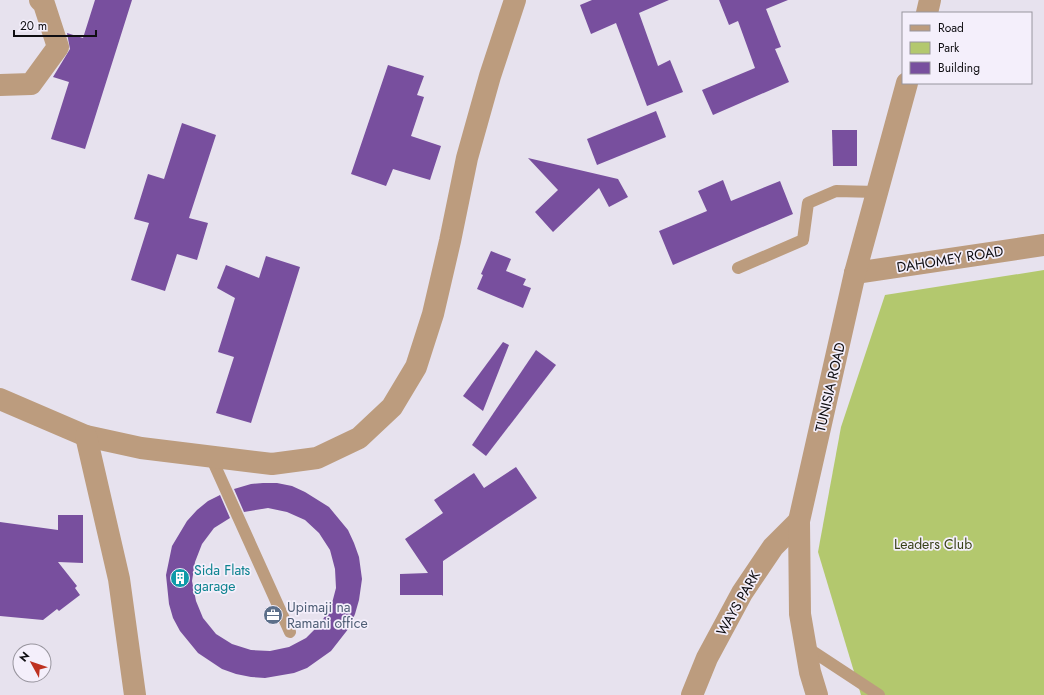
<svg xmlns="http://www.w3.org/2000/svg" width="1044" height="695" font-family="Jost,sans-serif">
	<rect width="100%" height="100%" fill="#e7e2ee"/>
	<!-- green -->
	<polygon fill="#b3c86e" points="1044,270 1044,695 861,695 818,552 841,427 885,295"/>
	<!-- building -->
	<g fill="#784f9e">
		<polygon points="95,0 132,0 85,149 51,139 69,82 53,77 70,49 67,33 83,38"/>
		<polygon points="592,0 669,0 639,13 658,66 670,60 683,92 647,106 616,23 591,34 580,5"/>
		<polygon points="719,0 788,0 766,9 781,47 775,49 789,82 713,115 702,90 755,68 738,21 729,25"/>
		<polygon points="388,65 424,76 417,95 424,97 411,136 441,146 430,180 393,169 386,186 351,174"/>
		<polygon points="656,111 666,137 597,165 587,139"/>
		<polygon points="182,123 216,135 189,218 208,223 197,260 177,254 165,291 131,280 149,223 134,219 148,174 164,179"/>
		<polygon points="832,130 857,130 857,166 833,166"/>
		<polygon points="528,158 618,179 628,197 609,207 599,188 553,232 535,212 558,190"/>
		<polygon points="723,180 731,201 780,181 793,214 673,265 659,231 707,211 698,191"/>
		<polygon points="491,251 511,259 506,271 526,279 523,285 531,288 523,308 477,289 483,275 481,274"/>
		<polygon points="266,256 300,267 251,423 216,413 234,357 218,352 235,298 217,288 226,265 259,278"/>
		<polygon points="503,342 509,345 483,411 463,396"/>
		<polygon points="536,350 556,365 486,456 472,445"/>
		<polygon points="516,467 537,498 443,561 443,596 442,595 400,595 400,574 428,573 405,539 443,513 434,500 474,473 484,488"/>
		<polygon points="263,483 277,483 292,486 305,492 329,507 348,530 354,543 359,557 362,579 359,600 355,614 349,628 331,651 307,668 294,673 265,678 251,677 236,674 222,669 198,653 180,631 173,618 169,604 166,575 172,546 187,521 197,510 208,501 220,495 230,518 214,528 202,544 195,562 192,581 196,601 203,618 216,634 232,644 251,650 270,651 289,647 306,638 320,624 331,607 336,588 335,569 330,550 319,533 305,520 287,512 268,508 244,512 234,489 251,484"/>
		<polygon points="58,515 83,515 83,563 58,562 77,586 75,588 80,595 59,611 57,609 43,620 0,616 0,522 58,530"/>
	</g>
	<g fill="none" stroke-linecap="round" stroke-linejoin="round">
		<!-- lane -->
		<g stroke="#bc9c7e" stroke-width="12">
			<polyline points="738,268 803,240 808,203 836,191 877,192"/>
			<polyline points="211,457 290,632"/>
			<polyline points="806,647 879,695"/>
		</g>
		<!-- street -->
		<g stroke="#bc9c7e" stroke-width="22">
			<polyline points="927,13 930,0"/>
			<polyline points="0,85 31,84 58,47 44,4 40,0"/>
			<polyline points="855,273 1044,245"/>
			<polyline points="0,399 86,436 141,448 272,464 317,458 359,438 392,407 416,367 433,314 450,241 467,158 490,76 515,0"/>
			<polyline points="86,436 119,579 135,695"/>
			<polyline points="692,695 707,658 742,593 773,547 799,521"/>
			<polyline points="817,695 810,672 800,614 799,521 855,273 907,83"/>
		</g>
	</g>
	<!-- icons -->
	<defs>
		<g id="building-disc" transform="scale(1)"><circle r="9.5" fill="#0f9aa8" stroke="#f4effb"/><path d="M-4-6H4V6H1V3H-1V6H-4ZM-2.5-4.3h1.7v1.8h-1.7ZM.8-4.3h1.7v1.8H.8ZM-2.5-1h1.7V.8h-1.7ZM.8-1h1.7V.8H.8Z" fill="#fff"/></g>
		<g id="office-disc" transform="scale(1)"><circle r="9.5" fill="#5c6f8a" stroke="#f4effb"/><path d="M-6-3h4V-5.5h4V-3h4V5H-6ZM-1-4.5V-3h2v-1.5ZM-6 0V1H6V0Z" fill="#fff"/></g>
	</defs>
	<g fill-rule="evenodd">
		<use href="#building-disc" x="180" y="578"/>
		<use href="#office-disc" x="273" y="615"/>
	</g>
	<g text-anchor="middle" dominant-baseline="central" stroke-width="3.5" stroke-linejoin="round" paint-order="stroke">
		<!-- street labels -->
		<g font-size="14" fill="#0f0e12" stroke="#f4effb">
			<text transform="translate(950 259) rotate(-9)">DAHOMEY ROAD</text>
			<text transform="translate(830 387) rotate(-77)">TUNISIA ROAD</text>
			<text transform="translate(738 603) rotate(-60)">WAYS PARK</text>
		</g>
		<!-- park labels -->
		<g font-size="14" fill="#384118" stroke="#f4effb">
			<text x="933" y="544">Leaders Club</text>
		</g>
		<!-- culture labels -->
		<g font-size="14" fill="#0d838f" stroke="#f4effb" text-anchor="start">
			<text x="194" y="570">Sida Flats<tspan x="194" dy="16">garage</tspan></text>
		</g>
		<!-- service labels -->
		<g font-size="14" fill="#4e5e75" stroke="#f4effb" text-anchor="start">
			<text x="287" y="607">Upimaji na<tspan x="287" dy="16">Ramani office</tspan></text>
		</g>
	</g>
	<!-- legend -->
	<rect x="902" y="12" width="130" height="72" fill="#f4effb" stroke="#98959e"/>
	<rect x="910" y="25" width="20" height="6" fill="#bc9c7e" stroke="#98959e"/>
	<text x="938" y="32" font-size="12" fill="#0f0e12">Road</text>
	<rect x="910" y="42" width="20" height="12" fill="#b3c86e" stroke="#98959e"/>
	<text x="938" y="52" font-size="12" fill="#0f0e12">Park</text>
	<rect x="910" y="62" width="20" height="12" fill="#784f9e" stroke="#98959e"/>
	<text x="938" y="72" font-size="12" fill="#0f0e12">Building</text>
	<!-- north arrow -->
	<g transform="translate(32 663) rotate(310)"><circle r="19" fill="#f4effb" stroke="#98959e"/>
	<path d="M0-3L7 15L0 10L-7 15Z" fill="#be3121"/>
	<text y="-6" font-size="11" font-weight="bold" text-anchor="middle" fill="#0f0e12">N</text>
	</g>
	<!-- scale -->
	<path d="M14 30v6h82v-6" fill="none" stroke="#0f0e12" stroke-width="2"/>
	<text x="20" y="30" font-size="12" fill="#0f0e12" stroke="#f4effb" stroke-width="3" paint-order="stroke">20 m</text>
</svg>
